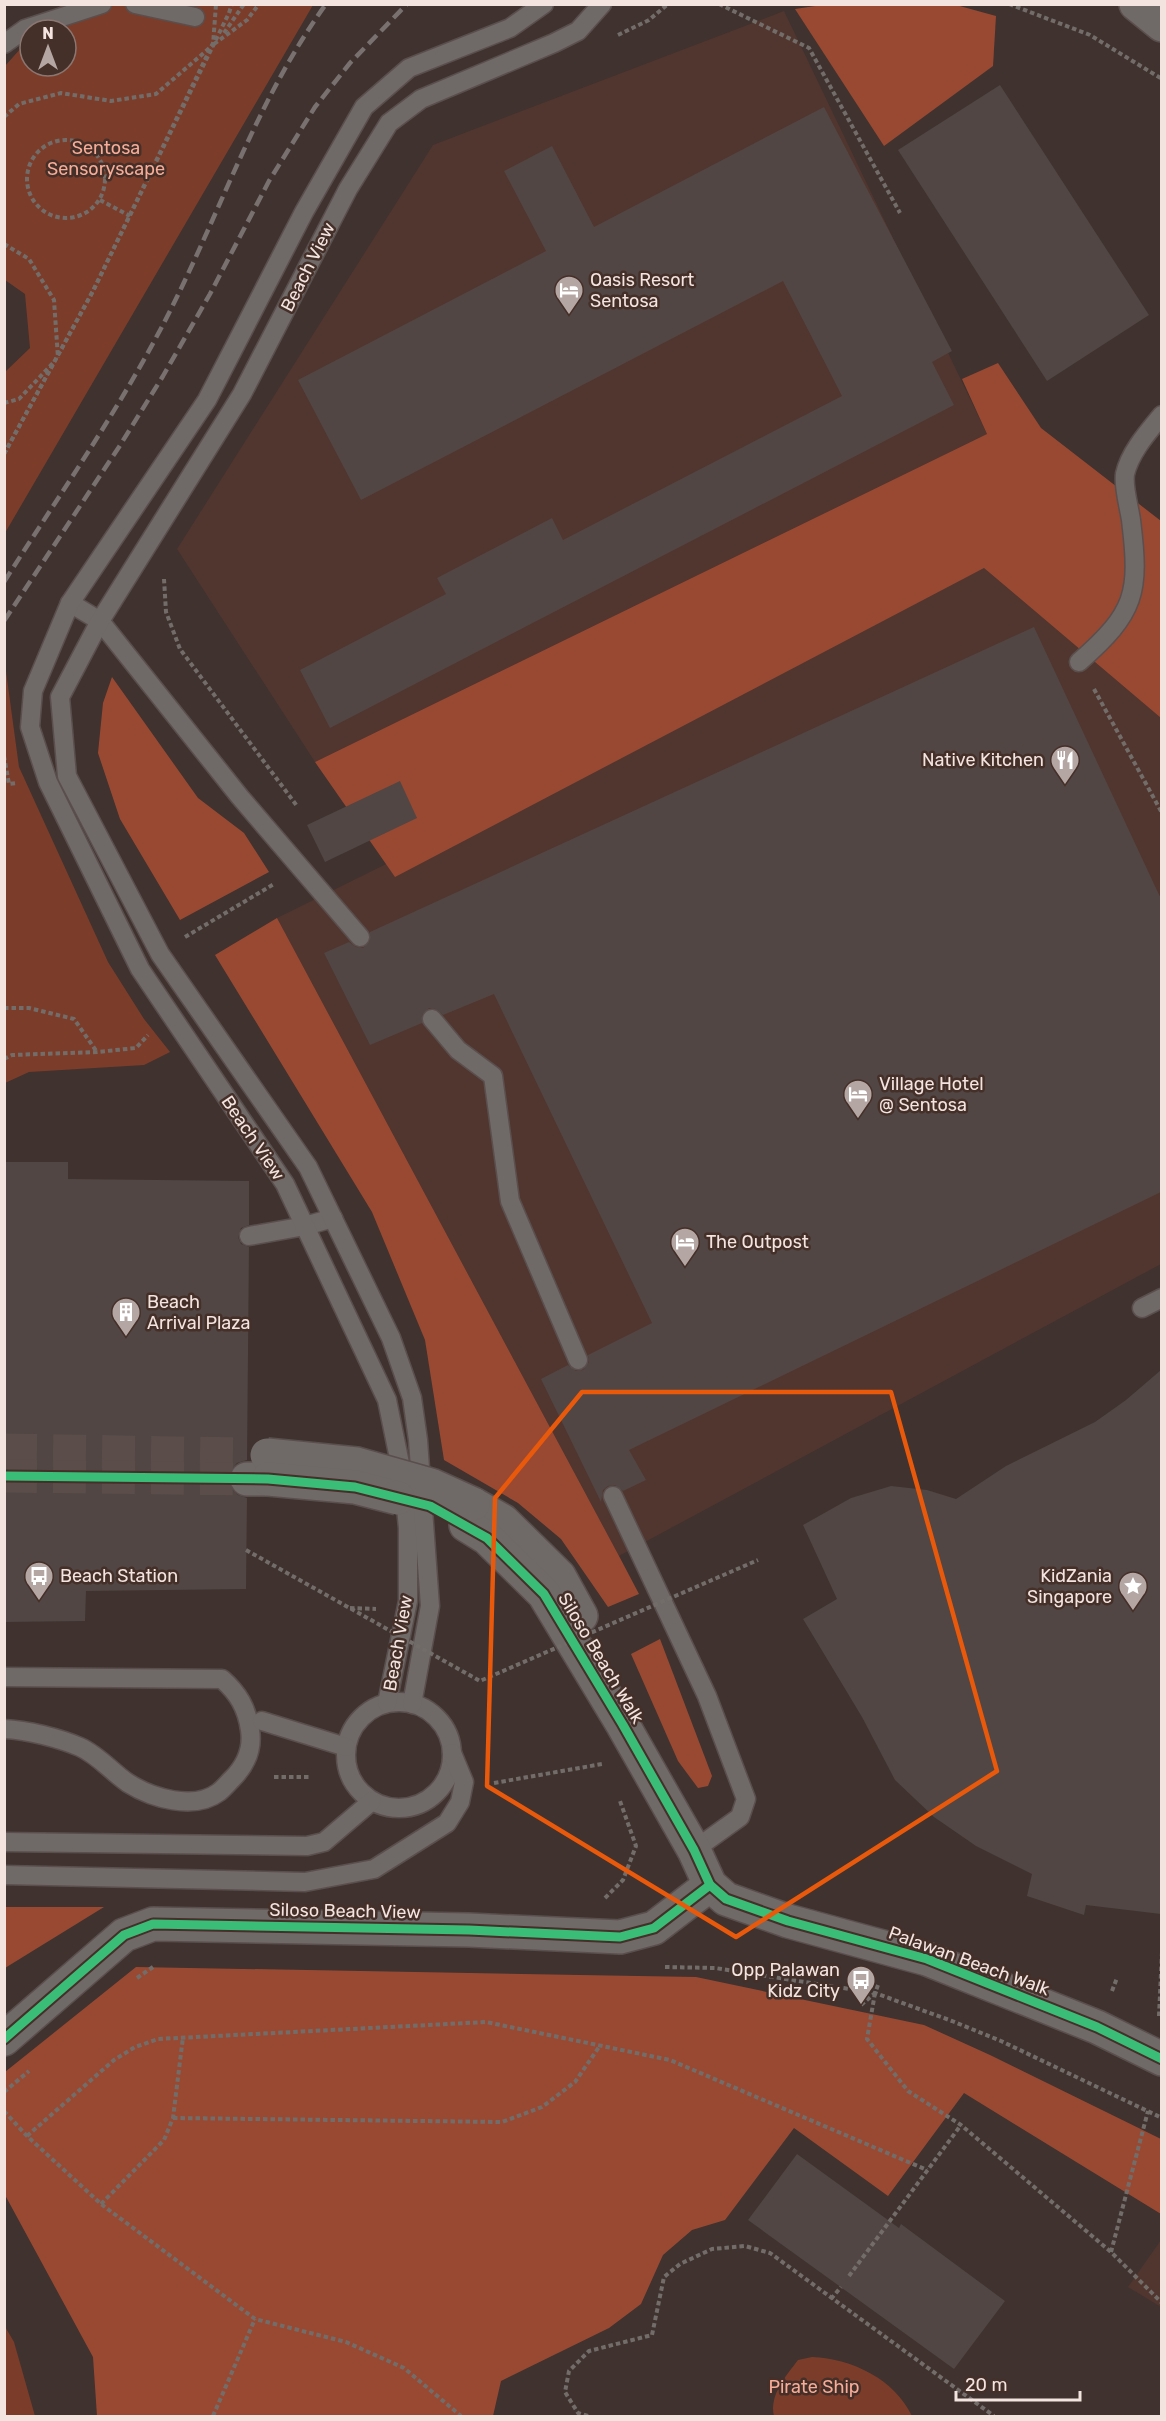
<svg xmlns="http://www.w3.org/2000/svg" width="1166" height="2421" font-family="Rubik,sans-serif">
	<rect width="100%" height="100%" fill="#3f322f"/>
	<!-- built -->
	<g fill="#51362f">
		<polygon points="784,11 987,434 315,762 177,549 433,145"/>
		<polygon points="984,568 1161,718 1161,1264 619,1556 277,918"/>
		<polygon points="1161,2240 1161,2307 1128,2287"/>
	</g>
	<!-- green -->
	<g fill="#7c3c2a">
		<polygon points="61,5 313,5 5,533 5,372 30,348 25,294 5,280 5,66 30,38 30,66 66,66 66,30 38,30"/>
		<polygon points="5,664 19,767 108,962 144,1019 170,1052 144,1065 29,1072 5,1083"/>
		<polygon points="4,2325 14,2342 35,2416 5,2416"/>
		<path d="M 812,2357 C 853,2359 894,2379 912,2416 L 774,2416 C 769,2395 786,2376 798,2360 Z"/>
	</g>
	<!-- forest -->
	<g fill="#994932">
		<polygon points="822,5 956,5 996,16 993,66 884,146 795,9"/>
		<polygon points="998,363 1041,428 1161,521 1161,718 984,568 395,877 315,762 987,434 962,379"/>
		<polygon points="112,677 198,798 244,833 269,872 180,920 120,819 98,753 103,703"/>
		<polygon points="277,918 619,1556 639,1594 608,1607 561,1539 518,1503 444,1460 425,1340 372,1212 215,955"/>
		<polygon points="660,1639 712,1776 708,1786 698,1788 678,1761 631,1654"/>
		<polygon points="5,1907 104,1907 5,1968"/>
		<polygon points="136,1967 696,1977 924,2025 990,2055 1161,2139 1161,2214 964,2093 888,2196 794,2128 725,2220 692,2230 663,2255 641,2304 609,2328 501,2381 493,2416 97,2416 93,2357 5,2195 5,2072"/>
	</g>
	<!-- building -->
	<g fill="#514643">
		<polygon points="1000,85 1149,315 1047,381 898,150"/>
		<polygon points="824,107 952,351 932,362 954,405 330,728 300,670 446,594 437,578 552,518 563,540 842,396 783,281 361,500 298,380 546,251 504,171 552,146 594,227"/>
		<polygon points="1034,627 1161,899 1161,1192 629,1450 646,1480 623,1491 615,1485 608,1486 603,1490 601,1502 541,1379 568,1365 576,1371 583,1370 589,1362 588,1355 652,1323 494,994 443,1015 436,1009 429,1008 422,1015 422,1023 370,1045 324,953 349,942 356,947 363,948 370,941 370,932"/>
		<polygon points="400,781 417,818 325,862 307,825"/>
		<polygon points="4,1162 68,1162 68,1179 249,1181 249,1225 241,1228 238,1237 241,1244 249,1247 247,1460 237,1463 231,1470 228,1478 231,1489 238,1495 247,1498 246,1589 86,1591 85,1621 4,1622"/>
		<polygon points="1161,1370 1161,1914 1086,1905 1084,1915 1027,1896 1032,1874 976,1846 934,1817 895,1780 862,1717 803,1619 837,1599 803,1525 851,1498 891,1486 927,1490 956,1499 1006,1466 1095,1422 1126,1400"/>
		<polygon points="797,2154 899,2228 901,2224 1005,2301 954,2369 748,2220"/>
	</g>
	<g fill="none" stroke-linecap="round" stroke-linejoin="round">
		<!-- minor-tunnel -->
		<g stroke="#5a4d4a" stroke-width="33" stroke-dasharray="33 16" stroke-linecap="butt">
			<polyline points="4,1450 247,1454"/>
			<polyline points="4,1476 247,1479"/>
		</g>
		<!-- service casing -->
		<g stroke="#5a4f4d" stroke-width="21">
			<g id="service">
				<polyline points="135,4 195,17"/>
				<polyline points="4,44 25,29 102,4"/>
				<polyline points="70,603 100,621 240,797 360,937"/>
				<path d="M 1079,662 C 1136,612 1140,593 1131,520 C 1129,506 1123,487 1125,474 C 1130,452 1148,432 1162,415"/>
				<polyline points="432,1019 458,1050 493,1076 510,1201 578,1360"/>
				<polyline points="249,1236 305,1226 333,1218"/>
				<polyline points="1142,1308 1162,1298"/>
				<polyline points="613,1496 707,1696 746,1799 740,1817 694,1850"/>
				<path d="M 4,1677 L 222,1679 C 238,1693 247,1708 250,1730 C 253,1749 246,1765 232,1779 C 228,1783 224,1788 219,1792 C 194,1811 152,1798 128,1783 C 112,1772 98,1755 80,1747 C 59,1738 27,1730 4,1729"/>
				<circle cx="399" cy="1755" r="53"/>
				<polyline points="387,1703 408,1601 408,1528 403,1478 387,1400 285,1184 140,969 48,782 30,727 33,691 70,603 207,400 304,212 364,107 409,68 510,28 544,4"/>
				<polyline points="412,1704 430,1606 418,1440 412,1398 391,1338 308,1167 160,954 67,776 60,697 100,621 242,394 348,189 389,123 421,99 554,43 578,31 602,4"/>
				<polyline points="262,1721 346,1747"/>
				<polyline points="4,1842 307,1846 324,1842 372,1801"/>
				<polyline points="4,1875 305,1882 374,1869 447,1823 460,1802 464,1782 452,1753"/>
			</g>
		</g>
		<!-- minor casing -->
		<g stroke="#5a4f4d" stroke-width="36">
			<g id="minor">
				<polyline points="247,1479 268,1479"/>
				<polyline points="473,1504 503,1521 559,1576 581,1616"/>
				<polyline points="466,1525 487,1538 544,1594 623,1725 694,1850 710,1885 726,1899 788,1921 927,1959 1097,2027 1162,2059"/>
				<polyline points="4,2039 124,1935 153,1924 469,1930 620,1937 654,1928 710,1885"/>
			</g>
		</g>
		<!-- tertiary casing -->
		<g stroke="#5a4f4d" stroke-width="36">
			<polyline id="tertiary" points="1136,4 1162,25"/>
		</g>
		<!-- path -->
		<g stroke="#736d6a" stroke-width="4" stroke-dasharray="4.5 3" stroke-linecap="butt">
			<polyline points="719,4 809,48 900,213"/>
			<polyline points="1009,4 1090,35 1162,79"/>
			<polyline points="229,13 232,4"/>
			<polyline points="224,33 244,4"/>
			<polyline points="618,35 649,20 668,4"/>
			<polyline points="214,44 247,20 259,4"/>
			<circle cx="66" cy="179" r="39"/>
			<polyline points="100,200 130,216"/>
			<polyline points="4,454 93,291 214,41"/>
			<polyline points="164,579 166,612 180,649 297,806"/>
			<polyline points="1094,689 1162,813"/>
			<polyline points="4,756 9,784 18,783"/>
			<polyline points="185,937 274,884"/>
			<polyline points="4,1008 29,1008 74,1019 97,1052"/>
			<polyline points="4,1059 12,1055 97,1052 136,1048 148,1035"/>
			<polyline points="350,1608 376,1609"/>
			<polyline points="274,1777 310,1777"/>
			<polyline points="494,1783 602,1764"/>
			<polyline points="605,1898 623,1880 636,1846 620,1801"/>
			<polyline points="665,1967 715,1968 875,1993 952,2021 1001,2041 1162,2118"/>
			<polyline points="137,1978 153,1967"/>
			<polyline points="1112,1991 1117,1978"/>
			<polyline points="875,1993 867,2039 908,2091 961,2125 1111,2252 1162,2303"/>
			<polyline points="861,2005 875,1993 878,1985"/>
			<polyline points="1159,2016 1162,1952"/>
			<polyline points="4,2092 29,2071"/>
			<polyline points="4,2111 27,2136 101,2204 255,2319 346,2342 404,2368 461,2416"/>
			<polyline points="173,2118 502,2122 542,2107 575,2082 599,2047"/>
			<polyline points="27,2136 114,2060 135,2047 158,2039 486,2022 670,2060 927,2170"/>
			<polyline points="101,2204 164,2140 173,2118 183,2037"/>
			<polyline points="1111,2252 1148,2111"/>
			<polyline points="849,2276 961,2125"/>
			<polyline points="831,2299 841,2287"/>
			<polyline points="213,2416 255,2319"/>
			<polyline points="588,2416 578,2413 565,2392 569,2371 589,2351 652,2335 664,2277 680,2264 712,2249 745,2246 770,2253 994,2416"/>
		</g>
		<!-- service -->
		<use href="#service" stroke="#6f6967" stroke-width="18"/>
		<!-- minor -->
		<use href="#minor" stroke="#6f6967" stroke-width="33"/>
		<!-- tertiary -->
		<use href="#tertiary" stroke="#6f6967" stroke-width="33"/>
		<!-- rail -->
		<g stroke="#787170" stroke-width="4.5" stroke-dasharray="12 6" stroke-linecap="butt">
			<path d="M 4,582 C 61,492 122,406 170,311 C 222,208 258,98 326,4"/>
			<polyline points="4,621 119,447 163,376 210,294 269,181 315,107 350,63 407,4"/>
		</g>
		<!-- minor-bridge casing -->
		<g stroke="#5a4f4d" stroke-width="36" stroke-linecap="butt">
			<g id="minor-bridge">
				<polyline points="267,1455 357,1464 431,1485 473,1504"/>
				<polyline points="268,1479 355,1487 398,1498"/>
			</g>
		</g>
		<!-- path-bridge -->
		<g stroke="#736d6a" stroke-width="4" stroke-dasharray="4.5 3" stroke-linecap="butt">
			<polyline points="4,117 19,104 61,93 111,101 156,94 213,45 216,4"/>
			<polyline points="4,244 29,259 54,300 58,358"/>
			<polyline points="4,403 19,399 53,363"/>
			<polyline points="4,454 93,291 229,13"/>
			<polyline points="246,1550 480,1681 758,1560"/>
		</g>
		<!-- minor-bridge -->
		<use href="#minor-bridge" stroke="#6f6967" stroke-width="33"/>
		<!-- cycleway casing -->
		<g stroke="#452f29" stroke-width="13">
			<g id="cycleway">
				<polyline points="4,1476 268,1479 355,1487 430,1506 487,1538 544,1594 623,1725 694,1850 710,1885 726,1899 788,1921 927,1959 1097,2027 1162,2059"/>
				<polyline points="4,2039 124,1935 153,1924 469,1930 620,1937 654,1928 710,1885"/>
			</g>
		</g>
		<!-- cycleway -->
		<use href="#cycleway" stroke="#3abd76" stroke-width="9"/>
	</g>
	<!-- marked area -->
	<path fill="none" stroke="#e8590c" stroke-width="4.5" stroke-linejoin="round" d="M 582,1392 L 891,1392 L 997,1771 L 736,1937 L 487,1786 L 495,1498 Z"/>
	<!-- icons -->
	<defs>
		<g id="hotel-pin" transform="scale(1.5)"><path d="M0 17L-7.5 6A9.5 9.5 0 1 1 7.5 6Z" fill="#b4a6a2" stroke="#452f29"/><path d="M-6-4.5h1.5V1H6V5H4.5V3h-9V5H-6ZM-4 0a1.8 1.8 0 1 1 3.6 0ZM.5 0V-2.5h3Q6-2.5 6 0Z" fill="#fff"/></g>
		<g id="restaurant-pin" transform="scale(1.5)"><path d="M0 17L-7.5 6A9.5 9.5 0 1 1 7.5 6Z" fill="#b4a6a2" stroke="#452f29"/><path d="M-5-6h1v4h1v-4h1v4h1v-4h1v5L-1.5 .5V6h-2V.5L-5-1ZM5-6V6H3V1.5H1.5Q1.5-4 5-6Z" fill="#fff"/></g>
		<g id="building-pin" transform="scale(1.5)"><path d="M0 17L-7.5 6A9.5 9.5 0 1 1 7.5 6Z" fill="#b4a6a2" stroke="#452f29"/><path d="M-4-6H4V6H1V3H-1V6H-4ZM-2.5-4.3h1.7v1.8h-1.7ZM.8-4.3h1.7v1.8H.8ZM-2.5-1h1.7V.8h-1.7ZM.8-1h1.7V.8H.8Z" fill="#fff"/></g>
		<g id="bus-pin" transform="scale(1.5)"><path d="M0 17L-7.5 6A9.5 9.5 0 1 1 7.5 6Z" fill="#b4a6a2" stroke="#452f29"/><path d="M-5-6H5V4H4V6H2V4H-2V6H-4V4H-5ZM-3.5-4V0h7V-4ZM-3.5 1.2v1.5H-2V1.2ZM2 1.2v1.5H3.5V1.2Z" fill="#fff"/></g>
		<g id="sight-pin" transform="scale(1.5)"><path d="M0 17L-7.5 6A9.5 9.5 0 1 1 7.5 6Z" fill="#b4a6a2" stroke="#452f29"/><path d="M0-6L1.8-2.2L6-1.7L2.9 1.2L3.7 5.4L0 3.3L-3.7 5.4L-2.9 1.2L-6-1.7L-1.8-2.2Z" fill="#fff"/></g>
	</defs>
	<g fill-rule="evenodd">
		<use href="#hotel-pin" x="569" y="290"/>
		<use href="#restaurant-pin" x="1065" y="760"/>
		<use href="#hotel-pin" x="858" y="1094"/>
		<use href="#hotel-pin" x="685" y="1242"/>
		<use href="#building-pin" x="126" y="1312"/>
		<use href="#bus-pin" x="39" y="1576"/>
		<use href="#sight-pin" x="1133" y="1586"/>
		<use href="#bus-pin" x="861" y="1980"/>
	</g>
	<g text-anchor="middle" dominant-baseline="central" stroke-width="5" stroke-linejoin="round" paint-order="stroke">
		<!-- park labels -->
		<g font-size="18" fill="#f7ac97" stroke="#452f29">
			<text x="106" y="148">Sentosa<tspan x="106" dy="21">Sensoryscape</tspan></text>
			<text x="814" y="2387">Pirate Ship</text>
		</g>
		<!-- street labels -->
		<g font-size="18" fill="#f3e4e0" stroke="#452f29">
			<text transform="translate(308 267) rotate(-63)">Beach View</text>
			<text transform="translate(253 1138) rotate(56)">Beach View</text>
			<text transform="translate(398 1643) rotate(-80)">Beach View</text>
			<text transform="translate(601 1658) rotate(59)">Siloso Beach Walk</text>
			<text transform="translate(345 1911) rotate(1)">Siloso Beach View</text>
			<text transform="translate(969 1961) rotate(20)">Palawan Beach Walk</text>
		</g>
		<!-- poi labels -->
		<g font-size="18" fill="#f3e4e0" stroke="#452f29" text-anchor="start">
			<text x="590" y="280">Oasis Resort<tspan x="590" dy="21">Sentosa</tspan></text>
			<text x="1044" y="760" text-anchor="end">Native Kitchen</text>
			<text x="879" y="1084">Village Hotel<tspan x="879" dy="21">@ Sentosa</tspan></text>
			<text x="706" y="1242">The Outpost</text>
			<text x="147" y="1302">Beach<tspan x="147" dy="21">Arrival Plaza</tspan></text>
			<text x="60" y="1576">Beach Station</text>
			<text x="1112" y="1576" text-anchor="end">KidZania<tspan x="1112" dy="21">Singapore</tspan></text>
			<text x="840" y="1970" text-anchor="end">Opp Palawan<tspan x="840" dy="21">Kidz City</tspan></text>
		</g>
	</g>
	<!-- border -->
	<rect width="1166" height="2421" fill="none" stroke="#f3e4e0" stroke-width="12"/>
	<!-- north arrow -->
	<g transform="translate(48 48)"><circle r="28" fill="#452f29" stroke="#8b7772" stroke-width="1.5"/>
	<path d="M0-4.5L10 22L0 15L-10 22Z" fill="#b4a6a2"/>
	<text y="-9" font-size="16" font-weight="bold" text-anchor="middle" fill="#f3e4e0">N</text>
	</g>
	<!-- scale -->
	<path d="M956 2391v9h124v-9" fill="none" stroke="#f3e4e0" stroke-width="3"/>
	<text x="965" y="2391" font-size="18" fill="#f3e4e0" stroke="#452f29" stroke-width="4.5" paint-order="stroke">20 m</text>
</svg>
